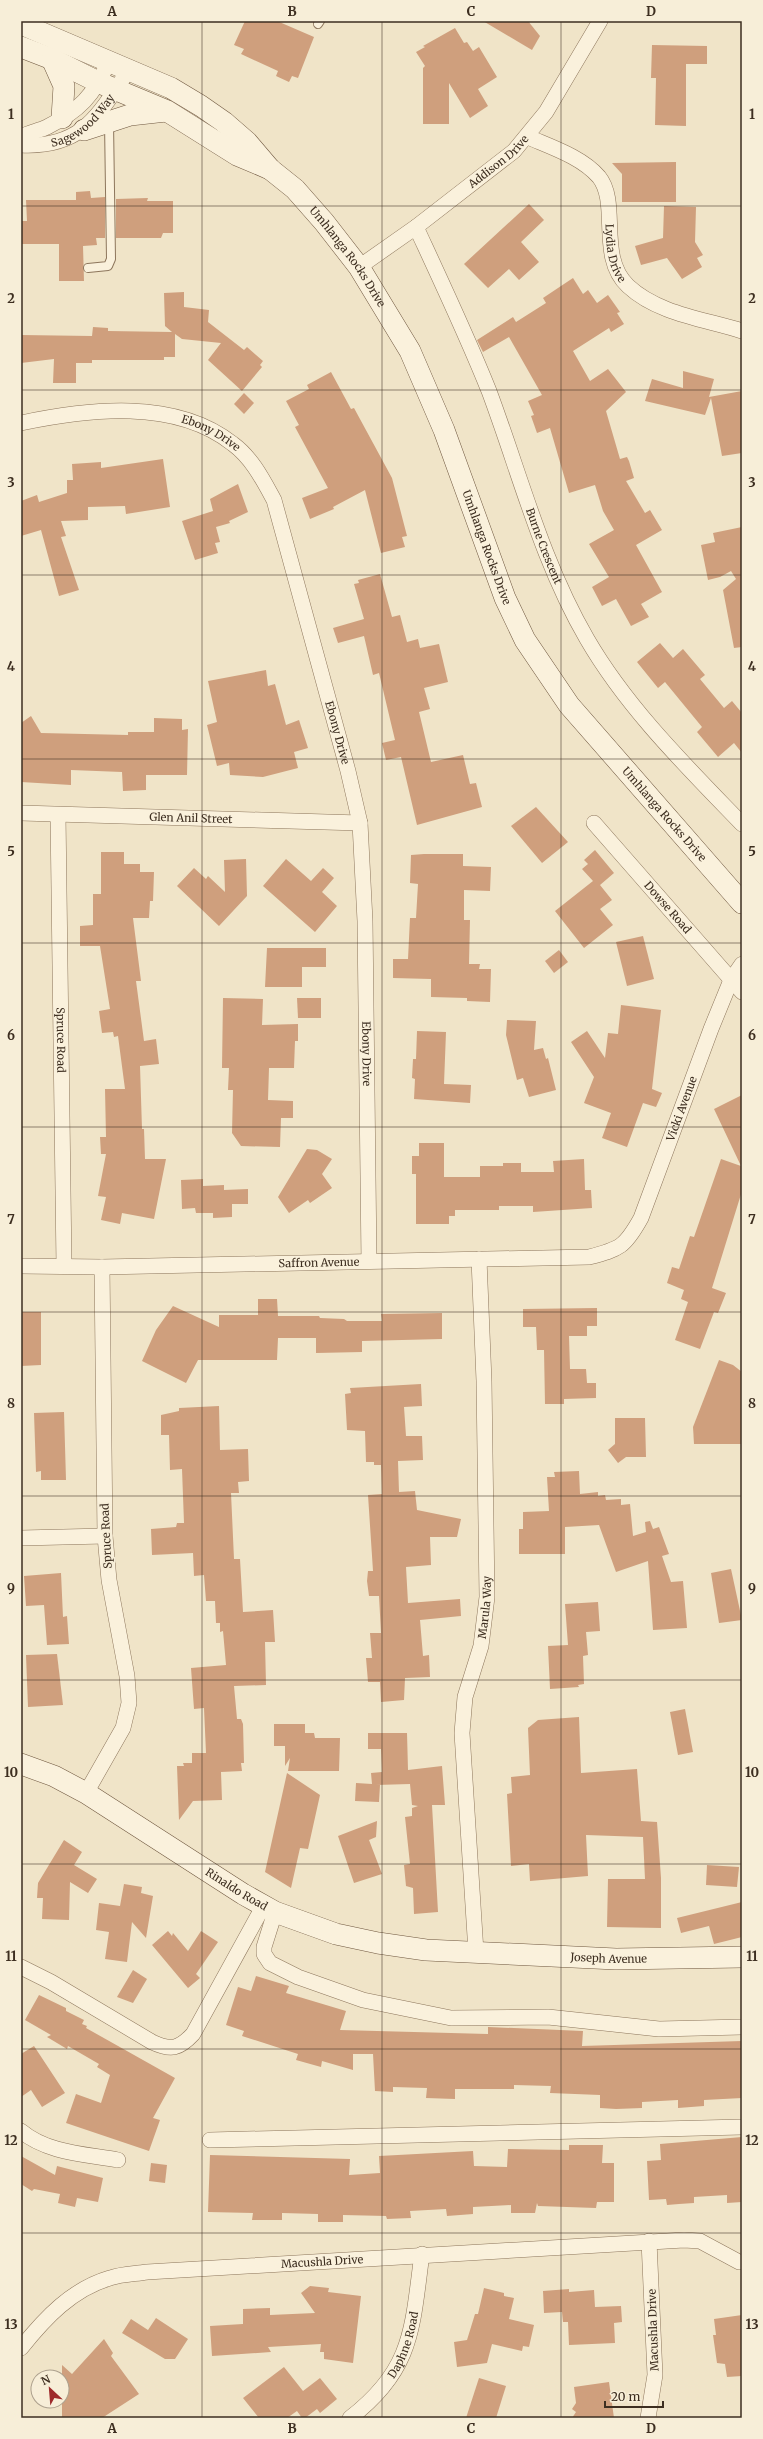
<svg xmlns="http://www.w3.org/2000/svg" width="763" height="2439" font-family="Merriweather,serif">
	<rect width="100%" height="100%" fill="#f0e4c8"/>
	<!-- building -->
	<g fill="#cf9f7d">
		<polygon points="245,21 277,21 314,37 298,78 292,76 289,82 276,76 278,71 241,54 244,49 234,45"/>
		<polygon points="483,21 528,21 540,36 532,50"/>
		<polygon points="455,28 464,43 467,42 473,51 479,47 497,77 478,89 488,106 470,118 449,83 449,124 423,124 423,68 425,66 416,52 425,47 423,46"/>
		<polygon points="652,45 707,46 707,64 686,64 686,126 655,125 656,78 651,78"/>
		<polygon points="676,162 676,202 622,202 622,174 612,163"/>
		<polygon points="90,191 91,198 105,197 105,238 96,238 97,245 83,246 84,281 59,281 59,244 21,244 21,221 27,221 26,200 76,200 76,192"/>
		<polygon points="148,198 147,201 173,201 173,233 163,233 161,238 116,238 116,199"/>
		<polygon points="529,204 544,220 521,242 539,262 519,280 509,269 488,288 464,264"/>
		<polygon points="664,206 696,207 695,242 703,255 697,258 702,267 682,279 667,258 641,265 635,246 663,238"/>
		<polygon points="573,278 583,294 588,290 597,303 608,295 620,312 617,313 624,324 611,332 609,328 573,351 590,381 608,369 626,392 606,411 620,459 627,457 629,461 634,478 626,481 645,513 650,510 662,530 636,545 662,592 641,604 649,617 631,626 616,599 602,606 592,587 609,577 589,544 614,530 603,511 595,485 569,493 550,428 537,433 531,416 534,415 528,401 542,395 509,337 483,352 477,340 513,317 516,322 546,303 543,298"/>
		<polygon points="184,292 184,307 209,310 208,322 244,350 247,347 263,361 260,365 262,367 242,391 208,360 221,343 182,339 175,334 175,357 164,357 164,360 92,360 92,363 76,363 76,383 53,383 54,359 21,363 21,335 92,336 93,327 108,328 108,331 172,332 165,326 164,293"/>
		<polygon points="683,371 714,379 709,397 742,391 742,453 722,456 711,398 705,415 645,401 652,379 683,388"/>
		<polygon points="331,372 351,409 354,408 392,478 407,536 402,537 405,547 381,553 365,490 333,507 334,509 310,519 302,498 328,488 295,427 299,425 286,401 309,389 307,385"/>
		<polygon points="244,393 254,403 244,414 234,404"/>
		<polygon points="163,459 170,507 126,514 125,506 88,507 88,520 61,521 66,536 61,537 79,590 59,596 41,530 21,536 21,501 37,495 39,502 67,493 67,480 73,480 72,464 101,462 101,468"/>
		<polygon points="238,484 248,512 229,521 230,523 216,527 220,542 215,543 218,553 195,560 182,521 213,511 210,499"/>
		<polygon points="742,527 742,647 734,648 723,590 736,579 731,571 720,577 708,580 701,545 715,542 713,533"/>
		<polygon points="380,574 392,617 400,615 407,642 418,639 420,648 439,644 448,682 424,688 430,709 419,712 431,762 463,755 470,784 476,783 482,807 417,825 401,757 386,760 382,743 395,740 379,673 373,675 364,636 338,643 333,628 364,619 354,584 359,583 358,580"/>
		<polygon points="660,643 673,658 683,649 705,675 700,679 724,708 732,701 742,713 742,753 734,743 718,757 697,732 702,727 665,682 658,688 637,662"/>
		<polygon points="266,670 268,686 275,684 286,725 299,720 308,748 294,752 298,768 263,777 230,775 229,763 217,766 207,725 217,722 208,681"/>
		<polygon points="31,716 41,733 128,735 128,732 154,732 154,718 182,719 182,730 188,729 187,775 146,775 146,790 123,791 122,772 71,770 71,785 21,782 21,723"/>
		<polygon points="536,807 568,842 542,863 511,826"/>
		<polygon points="595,850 614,873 600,885 612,900 600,909 613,925 584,948 555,911 593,881 582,869 588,864 584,860"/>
		<polygon points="101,852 124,852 124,864 140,864 140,872 154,872 153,901 150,901 149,918 133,918 141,981 136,981 144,1041 156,1039 159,1064 140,1066 142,1129 144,1129 145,1159 166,1159 154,1219 122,1213 120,1224 101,1220 106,1197 98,1196 106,1154 101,1154 100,1137 106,1137 105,1089 125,1089 118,1036 114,1037 113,1032 102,1033 99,1011 110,1009 100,946 80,946 80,926 93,925 93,894 101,894"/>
		<polygon points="424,854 463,854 463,866 491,867 490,891 464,890 464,920 470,920 469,964 480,964 479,969 491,969 490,1002 467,1001 467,998 431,997 431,979 393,978 393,959 408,959 410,918 416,918 418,884 410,883 411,855"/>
		<polygon points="246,859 247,896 219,926 177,886 194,868 206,879 208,876 225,892 224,860"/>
		<polygon points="286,859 311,881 323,868 334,878 322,892 337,906 315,932 263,886"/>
		<polygon points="643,936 654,979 627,986 616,942"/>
		<polygon points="267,948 326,948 326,967 302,967 302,987 265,987"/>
		<polygon points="559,950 568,962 554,973 545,961"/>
		<polygon points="223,998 263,999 262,1025 298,1024 298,1041 295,1041 294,1068 269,1068 268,1100 293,1101 293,1118 281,1118 280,1147 241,1146 232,1133 233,1090 228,1090 229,1068 222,1068"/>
		<polygon points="297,998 321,998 321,1018 298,1018"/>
		<polygon points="621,1005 661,1010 652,1089 662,1093 656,1107 643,1103 627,1147 602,1138 611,1113 584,1103 594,1077 571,1042 587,1031 605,1058 608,1033 618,1034"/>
		<polygon points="507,1020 536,1021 534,1050 543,1048 546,1059 548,1058 556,1090 529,1097 523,1078 517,1080 506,1035"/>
		<polygon points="417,1031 446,1032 444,1084 471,1085 470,1103 414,1099 415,1079 412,1078 413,1059 416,1059"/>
		<polygon points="742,1095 742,1191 712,1288 726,1293 718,1313 714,1312 700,1349 675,1340 688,1302 681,1299 684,1290 667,1283 672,1267 679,1269 690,1236 694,1237 721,1159 741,1166 714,1109"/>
		<polygon points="419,1143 444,1143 444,1177 480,1177 480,1166 503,1166 503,1163 521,1163 521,1172 554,1172 553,1161 584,1159 585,1190 591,1190 592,1208 533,1212 533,1206 499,1206 499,1210 455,1210 455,1216 449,1216 449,1224 416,1224 416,1174 412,1174 412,1156 419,1156"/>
		<polygon points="307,1149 317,1150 332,1159 322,1174 332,1188 310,1203 308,1200 289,1213 278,1197"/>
		<polygon points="203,1179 203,1186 224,1185 224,1190 248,1189 248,1204 232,1204 232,1217 213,1218 213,1213 196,1213 195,1208 182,1209 181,1180"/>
		<polygon points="258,1299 277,1299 278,1316 319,1316 320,1318 344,1319 347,1321 382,1321 381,1314 442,1313 442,1339 362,1341 362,1352 316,1353 316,1338 278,1338 277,1360 198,1360 186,1383 142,1361 156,1330 173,1306 219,1327 219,1315 258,1315"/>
		<polygon points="597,1308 597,1326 587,1326 587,1336 569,1336 570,1369 586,1369 587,1383 596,1383 596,1398 564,1399 564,1404 545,1404 544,1350 537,1350 536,1327 523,1327 523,1309"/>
		<polygon points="21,1312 41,1312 41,1365 21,1366"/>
		<polygon points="719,1360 733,1365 742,1372 742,1444 694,1444 693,1427"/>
		<polygon points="421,1384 422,1406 404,1407 406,1436 422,1436 423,1460 398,1461 399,1492 415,1491 417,1510 461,1519 457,1537 430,1537 431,1565 406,1567 408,1603 460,1599 461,1616 420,1620 423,1656 429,1655 430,1677 405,1678 404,1700 381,1702 380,1682 368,1682 366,1658 372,1658 370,1633 381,1633 379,1596 369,1596 367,1581 368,1571 373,1571 368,1495 382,1494 381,1465 374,1465 374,1462 366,1462 365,1431 347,1430 345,1394 351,1393 350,1388"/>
		<polygon points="219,1406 220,1450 248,1449 249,1481 238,1482 239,1493 231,1493 234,1559 240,1559 243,1612 273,1610 275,1642 265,1642 266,1685 234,1686 237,1719 241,1719 243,1724 244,1763 241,1763 242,1771 221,1772 222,1800 193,1801 179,1820 177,1766 184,1766 183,1763 192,1763 192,1753 206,1753 204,1708 194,1709 191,1668 226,1665 223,1631 220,1632 220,1623 216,1623 215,1601 206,1601 204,1575 194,1576 193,1553 152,1555 151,1529 176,1527 177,1523 184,1523 182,1469 170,1470 169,1435 161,1435 161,1415 179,1411 179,1408"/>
		<polygon points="64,1412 66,1480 41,1480 41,1471 36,1472 34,1413"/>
		<polygon points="615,1418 645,1418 646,1457 626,1457 618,1463 608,1450 615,1444"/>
		<polygon points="579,1471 580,1494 598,1492 598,1496 605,1495 606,1500 621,1499 621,1505 630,1504 633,1536 646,1532 645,1522 650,1521 653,1529 659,1527 669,1554 662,1556 671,1582 683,1581 687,1628 653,1630 648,1561 616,1572 599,1525 565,1527 565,1554 519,1554 519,1529 523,1529 523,1512 549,1511 547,1477 555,1477 554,1472"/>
		<polygon points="731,1569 742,1620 719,1623 711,1573"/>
		<polygon points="61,1573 63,1617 67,1616 69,1644 47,1645 44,1605 26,1606 24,1576"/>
		<polygon points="598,1602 600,1631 586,1632 588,1655 583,1656 584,1684 578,1685 579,1687 550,1689 548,1646 568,1645 565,1604"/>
		<polygon points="57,1654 63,1705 28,1707 26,1655"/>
		<polygon points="685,1709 693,1752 678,1755 670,1712"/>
		<polygon points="579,1717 581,1773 637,1769 641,1821 657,1822 661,1878 661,1928 607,1927 608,1879 645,1879 643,1837 586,1835 588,1876 530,1881 529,1864 511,1866 507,1794 512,1793 511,1777 530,1775 528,1728 538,1720"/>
		<polygon points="274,1724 305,1724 305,1733 314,1733 315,1738 340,1738 339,1771 288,1771 290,1758 285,1766 285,1746 274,1746"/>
		<polygon points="368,1733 407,1733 408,1770 442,1766 445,1805 432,1805 438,1912 414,1914 413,1888 406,1886 404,1865 410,1864 405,1817 412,1816 412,1808 418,1806 412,1805 410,1784 376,1785 380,1785 379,1802 355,1801 356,1783 372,1784 371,1773 382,1772 381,1749 368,1749"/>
		<polygon points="287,1773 320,1795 308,1849 300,1848 291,1888 265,1872"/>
		<polygon points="377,1821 376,1837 369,1840 382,1874 354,1883 338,1836"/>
		<polygon points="64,1840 82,1852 74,1865 97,1879 88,1893 70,1882 69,1920 42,1919 43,1898 37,1898 38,1883"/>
		<polygon points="707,1865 739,1867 737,1887 706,1885"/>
		<polygon points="124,1884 142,1887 141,1893 153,1896 146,1938 132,1922 127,1962 105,1959 109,1932 96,1930 99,1903 120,1906"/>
		<polygon points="742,1902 742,1937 714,1944 709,1926 681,1933 677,1918"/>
		<polygon points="168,1931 172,1936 173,1933 188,1951 201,1931 218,1942 196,1974 200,1978 188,1988 152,1945"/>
		<polygon points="133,1970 147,1979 133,2003 117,1997"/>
		<polygon points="256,1976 289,1986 286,1993 346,2011 340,2030 488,2034 488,2027 583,2031 582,2046 742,2041 742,2098 704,2100 704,2106 678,2108 678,2100 642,2102 642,2108 616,2109 600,2108 600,2095 550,2093 551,2086 514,2085 514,2089 455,2089 455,2099 426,2098 427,2088 393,2087 393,2092 375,2091 373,2054 353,2054 353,2070 322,2061 321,2067 296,2060 298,2054 242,2036 244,2031 226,2025 238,1987 251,1991"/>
		<polygon points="39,1995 66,2008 66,2011 84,2020 82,2024 87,2026 86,2028 175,2078 153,2118 160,2120 149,2151 66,2123 76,2094 101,2103 110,2075 97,2067 99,2064 68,2046 67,2049 47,2037 51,2035 25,2020"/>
		<polygon points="34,2046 65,2093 42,2107 31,2090 21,2097 21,2054"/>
		<polygon points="742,2137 742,2202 727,2203 727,2195 694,2197 694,2203 679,2204 667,2205 666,2199 649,2200 647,2161 661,2160 660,2144"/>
		<polygon points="569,2145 603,2145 602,2163 614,2163 614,2202 597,2202 596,2208 538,2206 537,2203 535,2213 511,2213 511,2205 473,2207 473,2214 447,2216 446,2209 410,2211 411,2218 387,2219 386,2216 343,2215 343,2222 318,2222 318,2214 282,2213 282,2220 252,2220 253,2213 208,2212 210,2155 350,2159 349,2175 380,2173 379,2156 473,2151 474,2166 507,2167 508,2149 569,2150"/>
		<polygon points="21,2156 55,2175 57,2166 103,2178 98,2202 77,2198 75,2207 58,2203 60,2194 34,2189 32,2191 21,2184"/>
		<polygon points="151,2163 167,2165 165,2183 149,2181"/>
		<polygon points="310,2286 329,2288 328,2292 361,2296 353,2363 324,2359 324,2352 320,2352 321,2344 268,2347 271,2352 212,2356 210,2326 243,2324 243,2309 270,2308 270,2315 315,2313 301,2293"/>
		<polygon points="484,2288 504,2293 504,2296 514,2298 509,2319 534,2325 529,2347 523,2346 522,2351 492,2344 487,2363 457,2367 454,2342 467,2340 475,2314 478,2314"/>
		<polygon points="569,2289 569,2292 594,2290 595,2307 621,2306 622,2322 614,2323 615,2343 569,2345 568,2322 563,2322 562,2312 544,2313 543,2291"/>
		<polygon points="742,2315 742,2376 727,2377 725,2364 717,2363 713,2335 716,2335 714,2319"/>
		<polygon points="156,2318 188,2339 175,2359 165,2359 122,2333 131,2319 148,2330"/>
		<polygon points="104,2339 113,2353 111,2356 139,2394 102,2418 62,2418 62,2365 72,2374"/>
		<polygon points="284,2367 303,2391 320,2378 337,2399 320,2413 317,2409 305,2418 302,2418 297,2411 287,2418 259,2418 243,2398"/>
		<polygon points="479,2378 506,2386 496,2418 466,2418"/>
		<polygon points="609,2382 614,2418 572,2418 576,2412 572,2409 576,2403 574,2387"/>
	</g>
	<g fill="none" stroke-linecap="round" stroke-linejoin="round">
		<!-- lane casing -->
		<g stroke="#8d765c" stroke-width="10">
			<g id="lane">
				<polyline points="318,24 320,21"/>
				<polyline points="88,268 108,266 111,259 109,122"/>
			</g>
		</g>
		<!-- street casing -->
		<g stroke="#8d765c" stroke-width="16">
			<g id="street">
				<path d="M 21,137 C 29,132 39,131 47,127 C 79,111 94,95 108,63"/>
				<path id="s1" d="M 528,137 C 551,147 582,157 599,177 C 620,203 597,257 628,286 C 658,314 704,319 742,331"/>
				<path id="s2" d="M 21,145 C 83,148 98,115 128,71"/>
				<path id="s3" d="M 416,227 C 441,281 467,336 489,391 C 520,474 542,562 587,639 C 627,708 686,766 742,824"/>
				<path id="s4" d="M 359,267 L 416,227 L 514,151 L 546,112 L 600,21"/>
				<path id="s5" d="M 21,423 C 88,409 175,398 233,444 C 252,458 263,480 274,500 L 348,771 L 360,823 L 365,921 L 369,1261"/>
				<path id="s6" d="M 21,813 L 360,823"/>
				<path id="s7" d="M 58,815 L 64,1265"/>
				<path id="s8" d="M 594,823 L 742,992"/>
				<path id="s9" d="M 21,1266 L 102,1267 L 589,1257 C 620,1249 625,1247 641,1218 L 711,1029 L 731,980 L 742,964"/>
				<polyline points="21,1538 105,1536"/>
				<polyline points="86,1793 123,1728 129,1703 127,1676 109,1580 105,1536 102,1267"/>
				<polyline points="275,1912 264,1947 264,1954 270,1963 298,1977 363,2000 451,2018 548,2017 659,2029 742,2027"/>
				<path id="s10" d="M 476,1952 L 462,1733 L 465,1697 L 481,1646 L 487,1597 L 484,1381 L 479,1259"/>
				<path d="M 21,1967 L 51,1982 L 152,2042 C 171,2051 179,2049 193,2034 L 264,1905"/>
				<path d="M 21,2131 C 47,2153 85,2154 118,2160"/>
				<polyline points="210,2140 742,2127"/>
				<path id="s11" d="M 21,2348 C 45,2318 72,2289 110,2278 C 122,2274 135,2274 147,2272 L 684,2240 L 700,2241 L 739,2262"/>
				<path id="s12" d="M 350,2418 C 414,2369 412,2327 422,2254"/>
				<polyline points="648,2418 655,2375 649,2241"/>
			</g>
		</g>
		<!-- secondary casing -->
		<g stroke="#6f573f" stroke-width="22">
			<g id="secondary">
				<path id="s13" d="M 21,24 L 171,88 L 201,106 L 224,122 L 247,142 L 270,169 L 295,189 L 324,222 L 359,267 L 410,351 L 444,430 L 505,598 L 525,640 L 569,705 L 742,903"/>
				<polyline points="21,47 52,59 100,83 167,111 237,155 270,169"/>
				<polyline points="52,59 64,86 62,118"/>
				<polyline points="84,130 130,115 166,111"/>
				<path id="s14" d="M 21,1764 L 54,1776 L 86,1793 L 243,1894 L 275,1912 L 336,1934 L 378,1943 L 426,1950 L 616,1959 L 742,1957"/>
			</g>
		</g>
		<!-- lane -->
		<use href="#lane" stroke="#faf1dc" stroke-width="8"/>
		<!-- street -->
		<use href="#street" stroke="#faf1dc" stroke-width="15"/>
		<!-- secondary -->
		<use href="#secondary" stroke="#faf1dc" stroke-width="21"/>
	</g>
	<!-- grid -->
	<path fill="none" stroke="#3d2e20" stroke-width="1" stroke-opacity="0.55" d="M 202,21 L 202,2418M 382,21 L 382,2418M 561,21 L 561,2418M 21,206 L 742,206M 21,390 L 742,390M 21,575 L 742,575M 21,759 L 742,759M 21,943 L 742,943M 21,1127 L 742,1127M 21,1312 L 742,1312M 21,1496 L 742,1496M 21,1680 L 742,1680M 21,1864 L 742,1864M 21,2049 L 742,2049M 21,2233 L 742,2233"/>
	<g text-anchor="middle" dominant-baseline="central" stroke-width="3.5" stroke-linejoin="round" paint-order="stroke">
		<!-- street labels -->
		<g font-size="11" fill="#3d2e20" stroke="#f7eed8">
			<text stroke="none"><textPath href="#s2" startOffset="70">Sagewood Way</textPath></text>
			<text stroke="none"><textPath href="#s4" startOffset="175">Addison Drive</textPath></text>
			<text stroke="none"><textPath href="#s1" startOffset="161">Lydia Drive</textPath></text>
			<text stroke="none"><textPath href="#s13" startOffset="410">Umhlanga Rocks Drive</textPath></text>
			<text stroke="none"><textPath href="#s5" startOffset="195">Ebony Drive</textPath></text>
			<text stroke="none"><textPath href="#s3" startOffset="344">Burne Crescent</textPath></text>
			<text stroke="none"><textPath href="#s13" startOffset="734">Umhlanga Rocks Drive</textPath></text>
			<text stroke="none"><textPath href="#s5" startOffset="531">Ebony Drive</textPath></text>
			<text stroke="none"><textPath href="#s13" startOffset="1058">Umhlanga Rocks Drive</textPath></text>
			<text stroke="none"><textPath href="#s6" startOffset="170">Glen Anil Street</textPath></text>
			<text stroke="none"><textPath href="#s8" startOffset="112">Dowse Road</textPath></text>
			<text stroke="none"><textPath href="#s7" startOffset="225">Spruce Road</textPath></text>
			<text stroke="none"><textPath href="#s5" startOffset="855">Ebony Drive</textPath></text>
			<text stroke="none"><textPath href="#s9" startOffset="753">Vicki Avenue</textPath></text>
			<text stroke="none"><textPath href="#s9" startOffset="298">Saffron Avenue</textPath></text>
			<text transform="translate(106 1536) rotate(-93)">Spruce Road</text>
			<text stroke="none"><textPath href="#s10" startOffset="348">Marula Way</textPath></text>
			<text stroke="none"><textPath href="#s14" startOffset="250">Rinaldo Road</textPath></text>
			<text stroke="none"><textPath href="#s14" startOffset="634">Joseph Avenue</textPath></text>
			<text stroke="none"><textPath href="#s11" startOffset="328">Macushla Drive</textPath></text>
			<text transform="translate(653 2330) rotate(-92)">Macushla Drive</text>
			<text stroke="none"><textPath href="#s12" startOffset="93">Daphne Road</textPath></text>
		</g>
	</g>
	<!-- border -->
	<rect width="763" height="2439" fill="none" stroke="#f7eed8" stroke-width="44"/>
	<!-- north arrow -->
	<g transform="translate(50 2389) rotate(334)"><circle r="19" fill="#f7eed8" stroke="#ada18e"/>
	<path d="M0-3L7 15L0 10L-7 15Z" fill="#9e2a2b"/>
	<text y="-6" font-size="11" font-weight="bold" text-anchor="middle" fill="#3d2e20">N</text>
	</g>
	<!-- scale -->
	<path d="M605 2401v6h58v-6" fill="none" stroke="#3d2e20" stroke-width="2"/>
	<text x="611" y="2401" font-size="12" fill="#3d2e20" stroke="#f7eed8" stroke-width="3" paint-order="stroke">20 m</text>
	<rect x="22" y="22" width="719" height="2395" fill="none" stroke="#3d2e20" stroke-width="1.5"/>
	<g font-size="13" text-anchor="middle" font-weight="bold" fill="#3d2e20">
		<text x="112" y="16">A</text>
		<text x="292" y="16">B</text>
		<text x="471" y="16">C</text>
		<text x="651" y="16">D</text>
		<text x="11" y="119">1</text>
		<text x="752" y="119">1</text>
		<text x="11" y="303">2</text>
		<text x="752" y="303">2</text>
		<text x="11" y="487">3</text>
		<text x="752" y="487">3</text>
		<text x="11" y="671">4</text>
		<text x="752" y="671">4</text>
		<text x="11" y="856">5</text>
		<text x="752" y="856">5</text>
		<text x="11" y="1040">6</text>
		<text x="752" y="1040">6</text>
		<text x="11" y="1224">7</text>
		<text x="752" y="1224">7</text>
		<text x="11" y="1408">8</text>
		<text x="752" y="1408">8</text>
		<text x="11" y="1593">9</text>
		<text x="752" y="1593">9</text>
		<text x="11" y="1777">10</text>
		<text x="752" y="1777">10</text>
		<text x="11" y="1961">11</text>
		<text x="752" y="1961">11</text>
		<text x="11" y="2145">12</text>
		<text x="752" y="2145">12</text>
		<text x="11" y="2329">13</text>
		<text x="752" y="2329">13</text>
		<text x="112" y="2433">A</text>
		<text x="292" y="2433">B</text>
		<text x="471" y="2433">C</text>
		<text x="651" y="2433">D</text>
	</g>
</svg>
